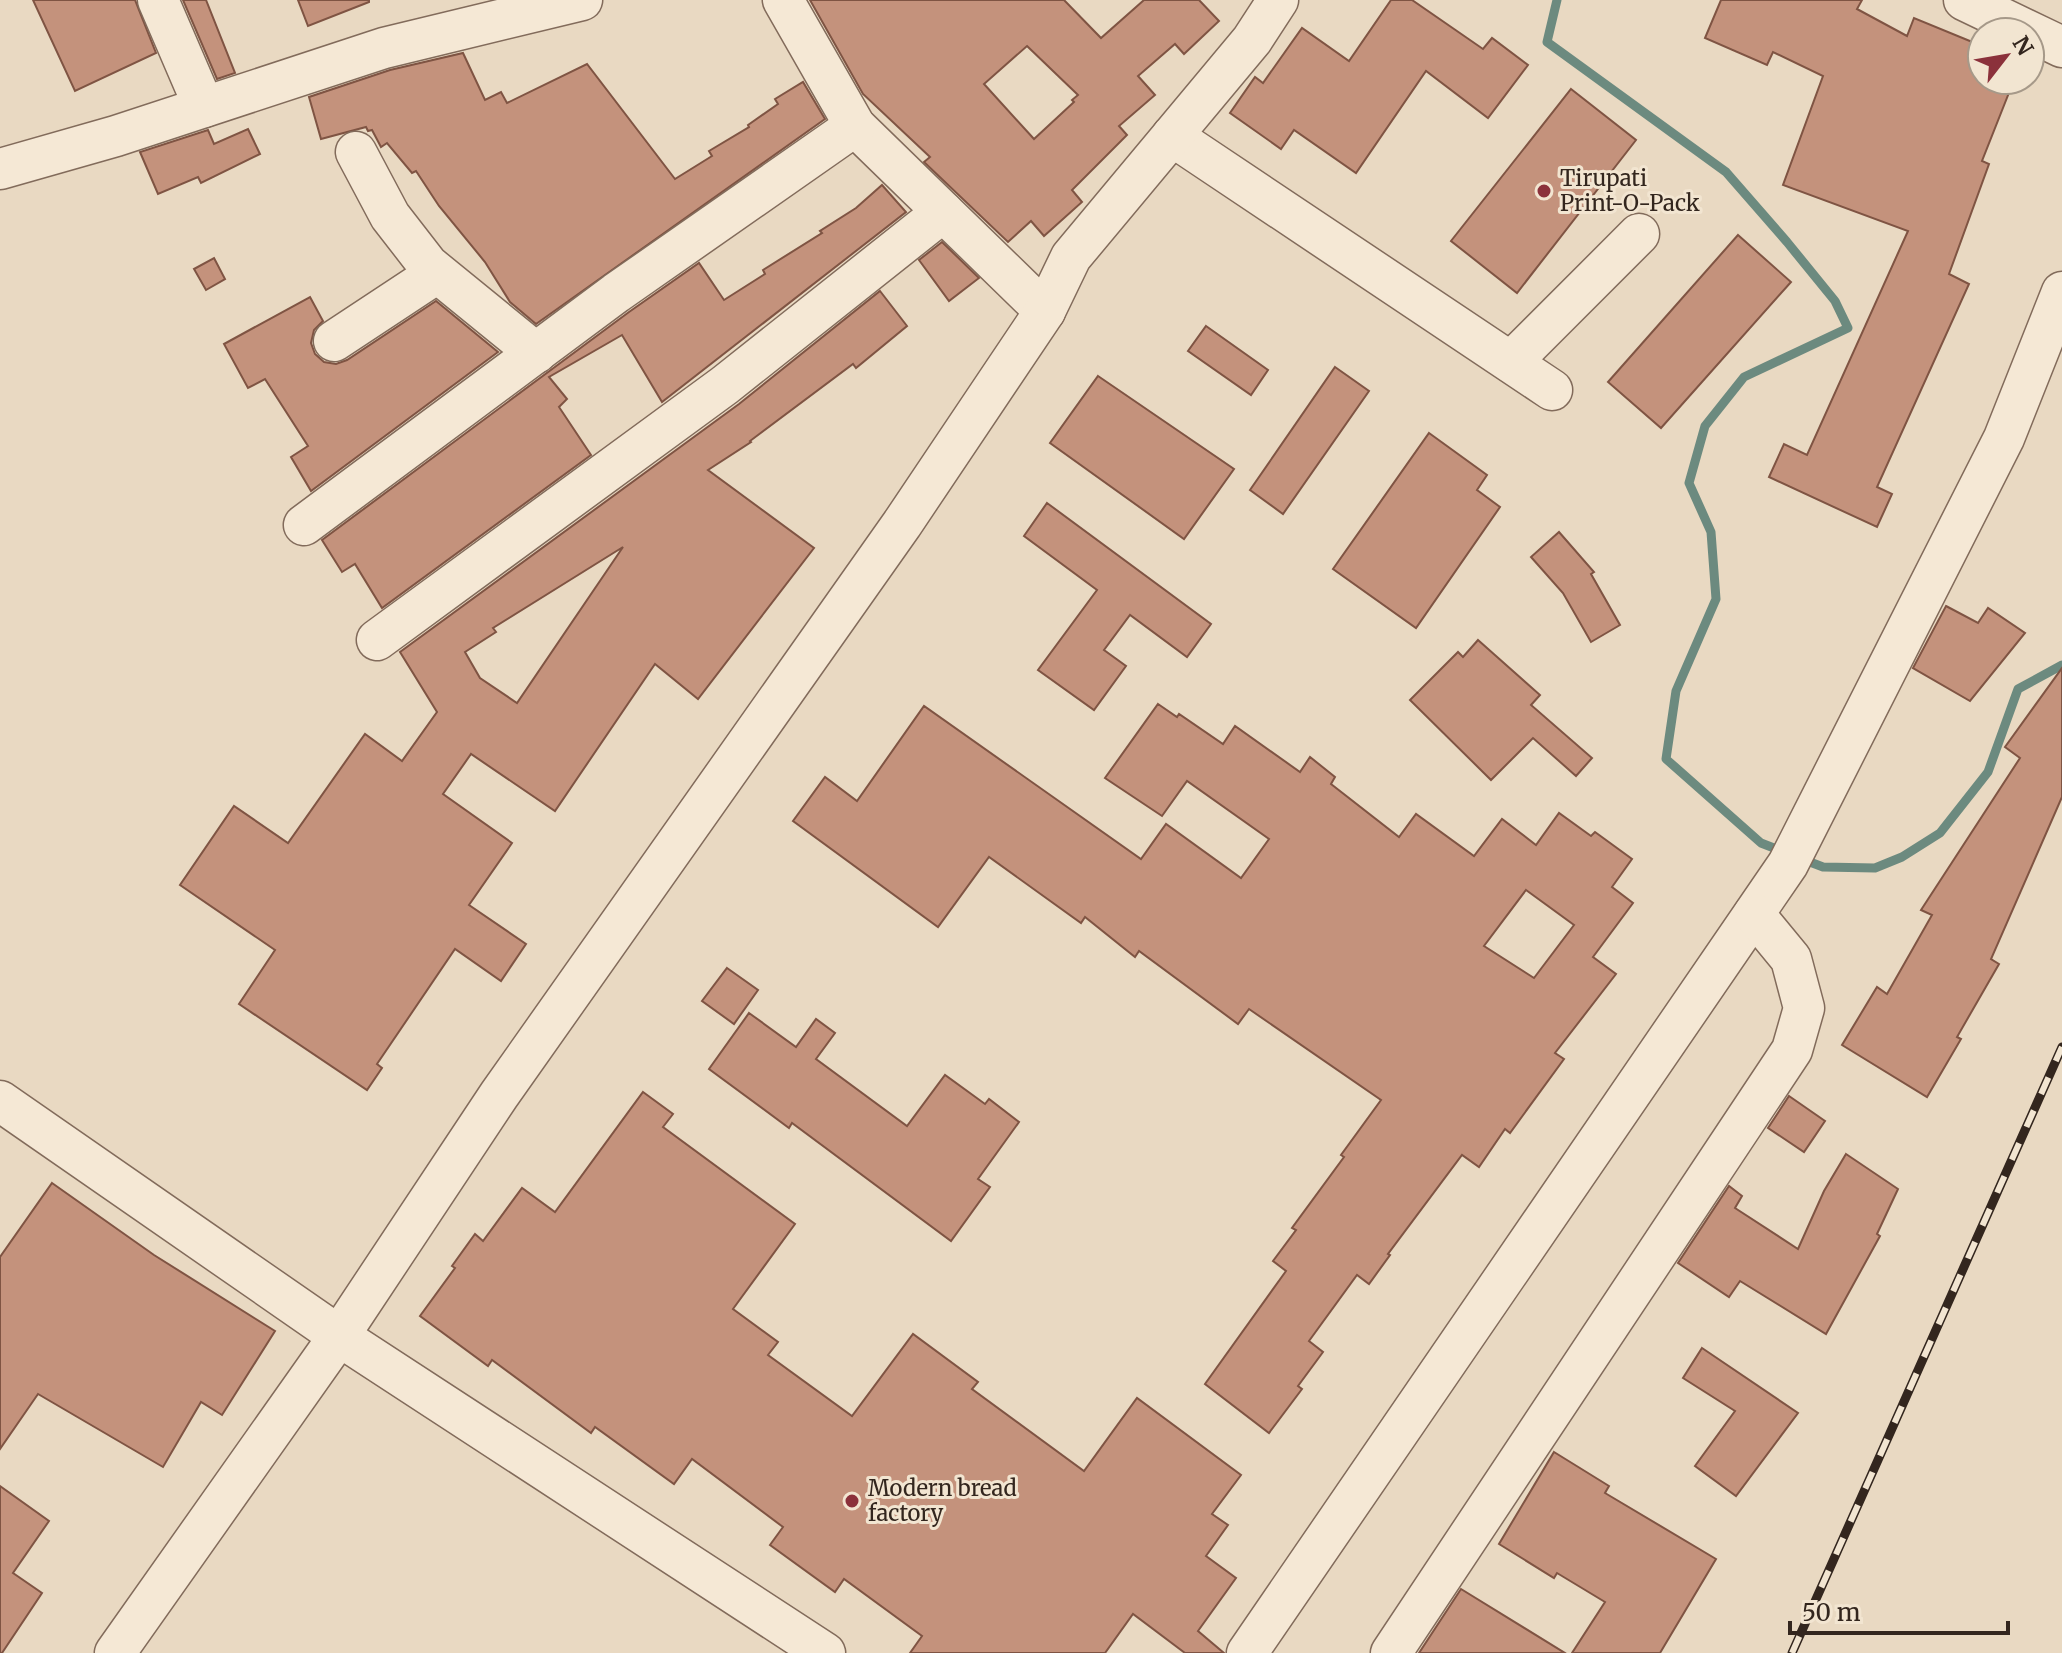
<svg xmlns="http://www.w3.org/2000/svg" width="2062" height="1653" font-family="Merriweather,serif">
	<rect width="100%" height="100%" fill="#e9d9c2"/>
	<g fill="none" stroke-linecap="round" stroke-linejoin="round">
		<!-- stream -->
		<g stroke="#6c8a7f" stroke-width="9">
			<polyline points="1557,0 1547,42 1726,172 1787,242 1835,301 1848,328 1744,377 1705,426 1689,483 1711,532 1716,599 1676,691 1666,759 1761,843 1784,852"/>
			<polyline points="1802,859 1823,867 1875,868 1902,857 1940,833 1988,772 2018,689 2062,665"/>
		</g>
	</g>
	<!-- building -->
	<g fill="#c4927c" stroke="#7f5443" stroke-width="2" fill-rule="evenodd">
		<polygon points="33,0 135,0 156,53 75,91"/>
		<polygon points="183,0 206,0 235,73 217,79"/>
		<polygon points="298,0 369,0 369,2 308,26"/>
		<path d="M 810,0 L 1064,0 L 1101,38 L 1144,0 L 1199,0 L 1219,21 L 1184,54 L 1175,44 L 1138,76 L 1155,95 L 1119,126 L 1127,135 L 1072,190 L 1082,202 L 1044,236 L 1031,221 L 1008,242 L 924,162 L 930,157 L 863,94 ZM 1027,46 L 1078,95 L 1072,100 L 1074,102 L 1034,139 L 984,84 Z"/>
		<polygon points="1391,0 1412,0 1483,49 1492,38 1528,65 1488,118 1426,71 1356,173 1294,130 1281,149 1230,113 1255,77 1263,83 1302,28 1349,61"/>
		<polygon points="1721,0 1862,0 1857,9 1907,36 1914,18 1982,46 1982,80 2014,80 1982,161 1989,164 1949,274 1969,284 1877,487 1892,494 1877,527 1769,477 1784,444 1807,455 1908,231 1783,185 1823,76 1773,52 1767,65 1705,38"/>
		<polygon points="463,53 485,100 501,92 507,103 587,64 675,179 712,156 709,151 749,127 748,125 778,104 775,99 803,82 825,119 536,324 510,302 485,262 439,206 416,171 412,173 387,143 381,147 372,130 368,131 366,127 321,139 309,97 390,70"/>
		<polygon points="1571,89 1636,140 1517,293 1451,241"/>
		<polygon points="248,129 260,154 201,183 198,177 158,194 140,152 208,130 214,144"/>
		<polygon points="882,185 906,212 662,402 622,335 549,377 567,399 559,407 591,455 382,608 355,564 342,572 322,540 629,312 699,263 724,300 765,274 763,270 822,233 820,231 856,208"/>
		<polygon points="1738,235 1791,282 1661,428 1608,382"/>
		<polygon points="942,242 979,278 949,301 919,260"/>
		<polygon points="214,258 225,279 206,290 194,269"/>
		<path d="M 880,291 L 907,326 L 856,368 L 853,364 L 750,441 L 751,442 L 708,470 L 814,548 L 698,699 L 655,664 L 555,811 L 471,754 L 443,794 L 512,843 L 469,905 L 526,944 L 501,981 L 455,949 L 377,1064 L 382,1068 L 367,1090 L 239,1004 L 275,950 L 180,885 L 234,806 L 288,843 L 365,734 L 402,761 L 437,712 L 400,652 L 739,404 ZM 623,547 L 517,703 L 480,678 L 465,652 L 496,632 L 493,628 Z"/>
		<polygon points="310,297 323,321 314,330 311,343 315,354 324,362 336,364 347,360 436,301 498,352 311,491 291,457 308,446 265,379 248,388 224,344"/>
		<polygon points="1206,326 1268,370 1251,395 1188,351"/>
		<polygon points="1335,367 1369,391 1283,514 1250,490"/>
		<polygon points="1098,376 1234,469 1184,539 1050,443"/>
		<polygon points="1429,433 1487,475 1477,490 1500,507 1416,628 1333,569"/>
		<polygon points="1047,503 1211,624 1187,657 1130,615 1104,650 1126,666 1094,710 1038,670 1097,590 1024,536"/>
		<polygon points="1559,532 1594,572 1591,574 1620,625 1591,642 1563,593 1531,557"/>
		<polygon points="1946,606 1978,623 1988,608 2025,633 1970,701 1913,668"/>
		<polygon points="1478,640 1540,695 1531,705 1592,758 1576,776 1533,738 1491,780 1410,700 1458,652 1463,657"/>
		<polygon points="2062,668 2062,797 1991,959 1999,964 1957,1037 1961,1039 1927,1097 1842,1045 1877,987 1887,994 1932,915 1921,910 2020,758 2005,747"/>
		<path d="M 1158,704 L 1177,717 L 1179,714 L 1223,744 L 1235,726 L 1300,772 L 1310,757 L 1335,777 L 1331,784 L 1399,837 L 1416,814 L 1474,856 L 1502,819 L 1536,845 L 1559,813 L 1591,836 L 1595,832 L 1632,859 L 1612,887 L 1633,903 L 1593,957 L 1616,974 L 1555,1053 L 1564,1059 L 1510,1133 L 1505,1129 L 1479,1167 L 1462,1155 L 1388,1254 L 1390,1255 L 1369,1284 L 1357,1275 L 1309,1341 L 1323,1352 L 1298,1386 L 1302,1389 L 1269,1433 L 1205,1384 L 1286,1271 L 1273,1261 L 1296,1230 L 1292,1228 L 1344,1157 L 1341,1155 L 1381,1100 L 1249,1009 L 1238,1024 L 1139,951 L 1135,957 L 1085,917 L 1081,923 L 989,857 L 938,927 L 793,821 L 825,777 L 857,801 L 924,706 L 1141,859 L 1166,824 L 1241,878 L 1269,839 L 1187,781 L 1162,816 L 1105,778 ZM 1526,890 L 1574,925 L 1534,978 L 1484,946 Z"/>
		<polygon points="727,968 758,990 734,1024 702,1001"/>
		<polygon points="749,1013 796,1047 816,1019 835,1033 816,1059 907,1126 945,1075 985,1104 989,1099 1019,1122 978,1179 990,1187 951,1241 792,1123 789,1128 709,1069"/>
		<polygon points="643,1092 673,1114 663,1127 795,1224 733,1309 778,1342 768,1355 852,1416 913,1334 978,1382 972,1389 1084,1471 1137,1398 1241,1475 1212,1514 1228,1525 1206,1556 1236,1578 1198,1631 1224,1653 1185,1653 1133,1614 1105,1653 910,1653 922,1636 844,1579 835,1592 770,1545 783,1527 692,1459 674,1484 595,1427 591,1433 492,1360 488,1366 420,1316 455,1268 452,1266 475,1234 483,1241 522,1188 555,1212"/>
		<polygon points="1789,1096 1825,1121 1804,1152 1768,1128"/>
		<polygon points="1846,1154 1898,1189 1877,1234 1880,1236 1826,1334 1740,1281 1729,1297 1678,1263 1729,1186 1742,1196 1735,1208 1798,1249 1824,1191"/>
		<polygon points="52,1183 154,1255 275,1331 222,1415 201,1402 163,1467 38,1394 0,1449 0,1257"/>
		<polygon points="1702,1348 1798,1413 1736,1496 1695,1466 1735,1411 1683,1378"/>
		<polygon points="1554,1452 1609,1486 1605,1493 1716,1559 1660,1653 1572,1653 1605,1602 1557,1573 1554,1578 1499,1544"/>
		<polygon points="0,1486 49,1521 13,1573 42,1593 2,1653 0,1653"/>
		<polygon points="1461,1589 1565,1653 1419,1653"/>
	</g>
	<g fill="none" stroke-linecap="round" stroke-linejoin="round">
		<!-- minor casing -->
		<g stroke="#826b5b" stroke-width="43">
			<g id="minor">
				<polyline points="158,0 204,107"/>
				<polyline points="783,0 855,126 1045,311"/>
				<polyline points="1964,0 2062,47"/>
				<polyline points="1172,136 1552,390"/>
				<polyline points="356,152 390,216 428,265 536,353"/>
				<polyline points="0,169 116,136 384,48 582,0"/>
				<polyline points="334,341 437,273"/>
				<polyline points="1511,362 1639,234"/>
				<polyline points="304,525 616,293 855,126"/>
				<polyline points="377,640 725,385 943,212"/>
				<polyline points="0,1101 339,1336 825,1653"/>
				<polyline points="115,1653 339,1336 499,1095 902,524 1045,311 1071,257 1252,40 1278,0"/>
				<polyline points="1247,1653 1788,864 2004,438 2062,292"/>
				<polyline points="1391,1653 1792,1050 1804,1008 1791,959 1754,914"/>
			</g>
		</g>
		<!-- minor -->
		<use href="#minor" stroke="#f5e8d5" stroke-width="40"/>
		<!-- rail casing -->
		<g stroke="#33261e" stroke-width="9">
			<polyline id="rail" points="1792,1653 2062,1047"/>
		</g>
		<!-- rail -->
		<use href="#rail" stroke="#f2e5d1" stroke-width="6" stroke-dasharray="18" stroke-linecap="butt"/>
	</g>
	<!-- markers -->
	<g fill="#8b313b" stroke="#f2e5d1" stroke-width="3">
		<circle cx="1544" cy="191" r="8"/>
		<circle cx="852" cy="1501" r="8"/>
	</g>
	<g text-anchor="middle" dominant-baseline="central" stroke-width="6" stroke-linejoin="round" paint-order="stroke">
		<!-- poi labels -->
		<g font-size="22" fill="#33261e" stroke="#f2e5d1" text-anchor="start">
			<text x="1560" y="178">Tirupati<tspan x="1560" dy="25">Print-O-Pack</tspan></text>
			<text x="868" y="1488">Modern bread<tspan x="868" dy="25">factory</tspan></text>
		</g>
	</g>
	<!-- north arrow -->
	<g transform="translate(2006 56) rotate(59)"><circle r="38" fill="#f2e5d1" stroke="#a69989" stroke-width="2"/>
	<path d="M0-6L14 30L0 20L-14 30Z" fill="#8b313b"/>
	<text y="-12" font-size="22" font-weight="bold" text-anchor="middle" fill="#33261e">N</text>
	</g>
	<!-- scale -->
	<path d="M1790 1621v12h218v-12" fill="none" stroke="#33261e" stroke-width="4"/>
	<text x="1802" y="1621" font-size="24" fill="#33261e" stroke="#f2e5d1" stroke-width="6" paint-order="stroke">50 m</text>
</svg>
